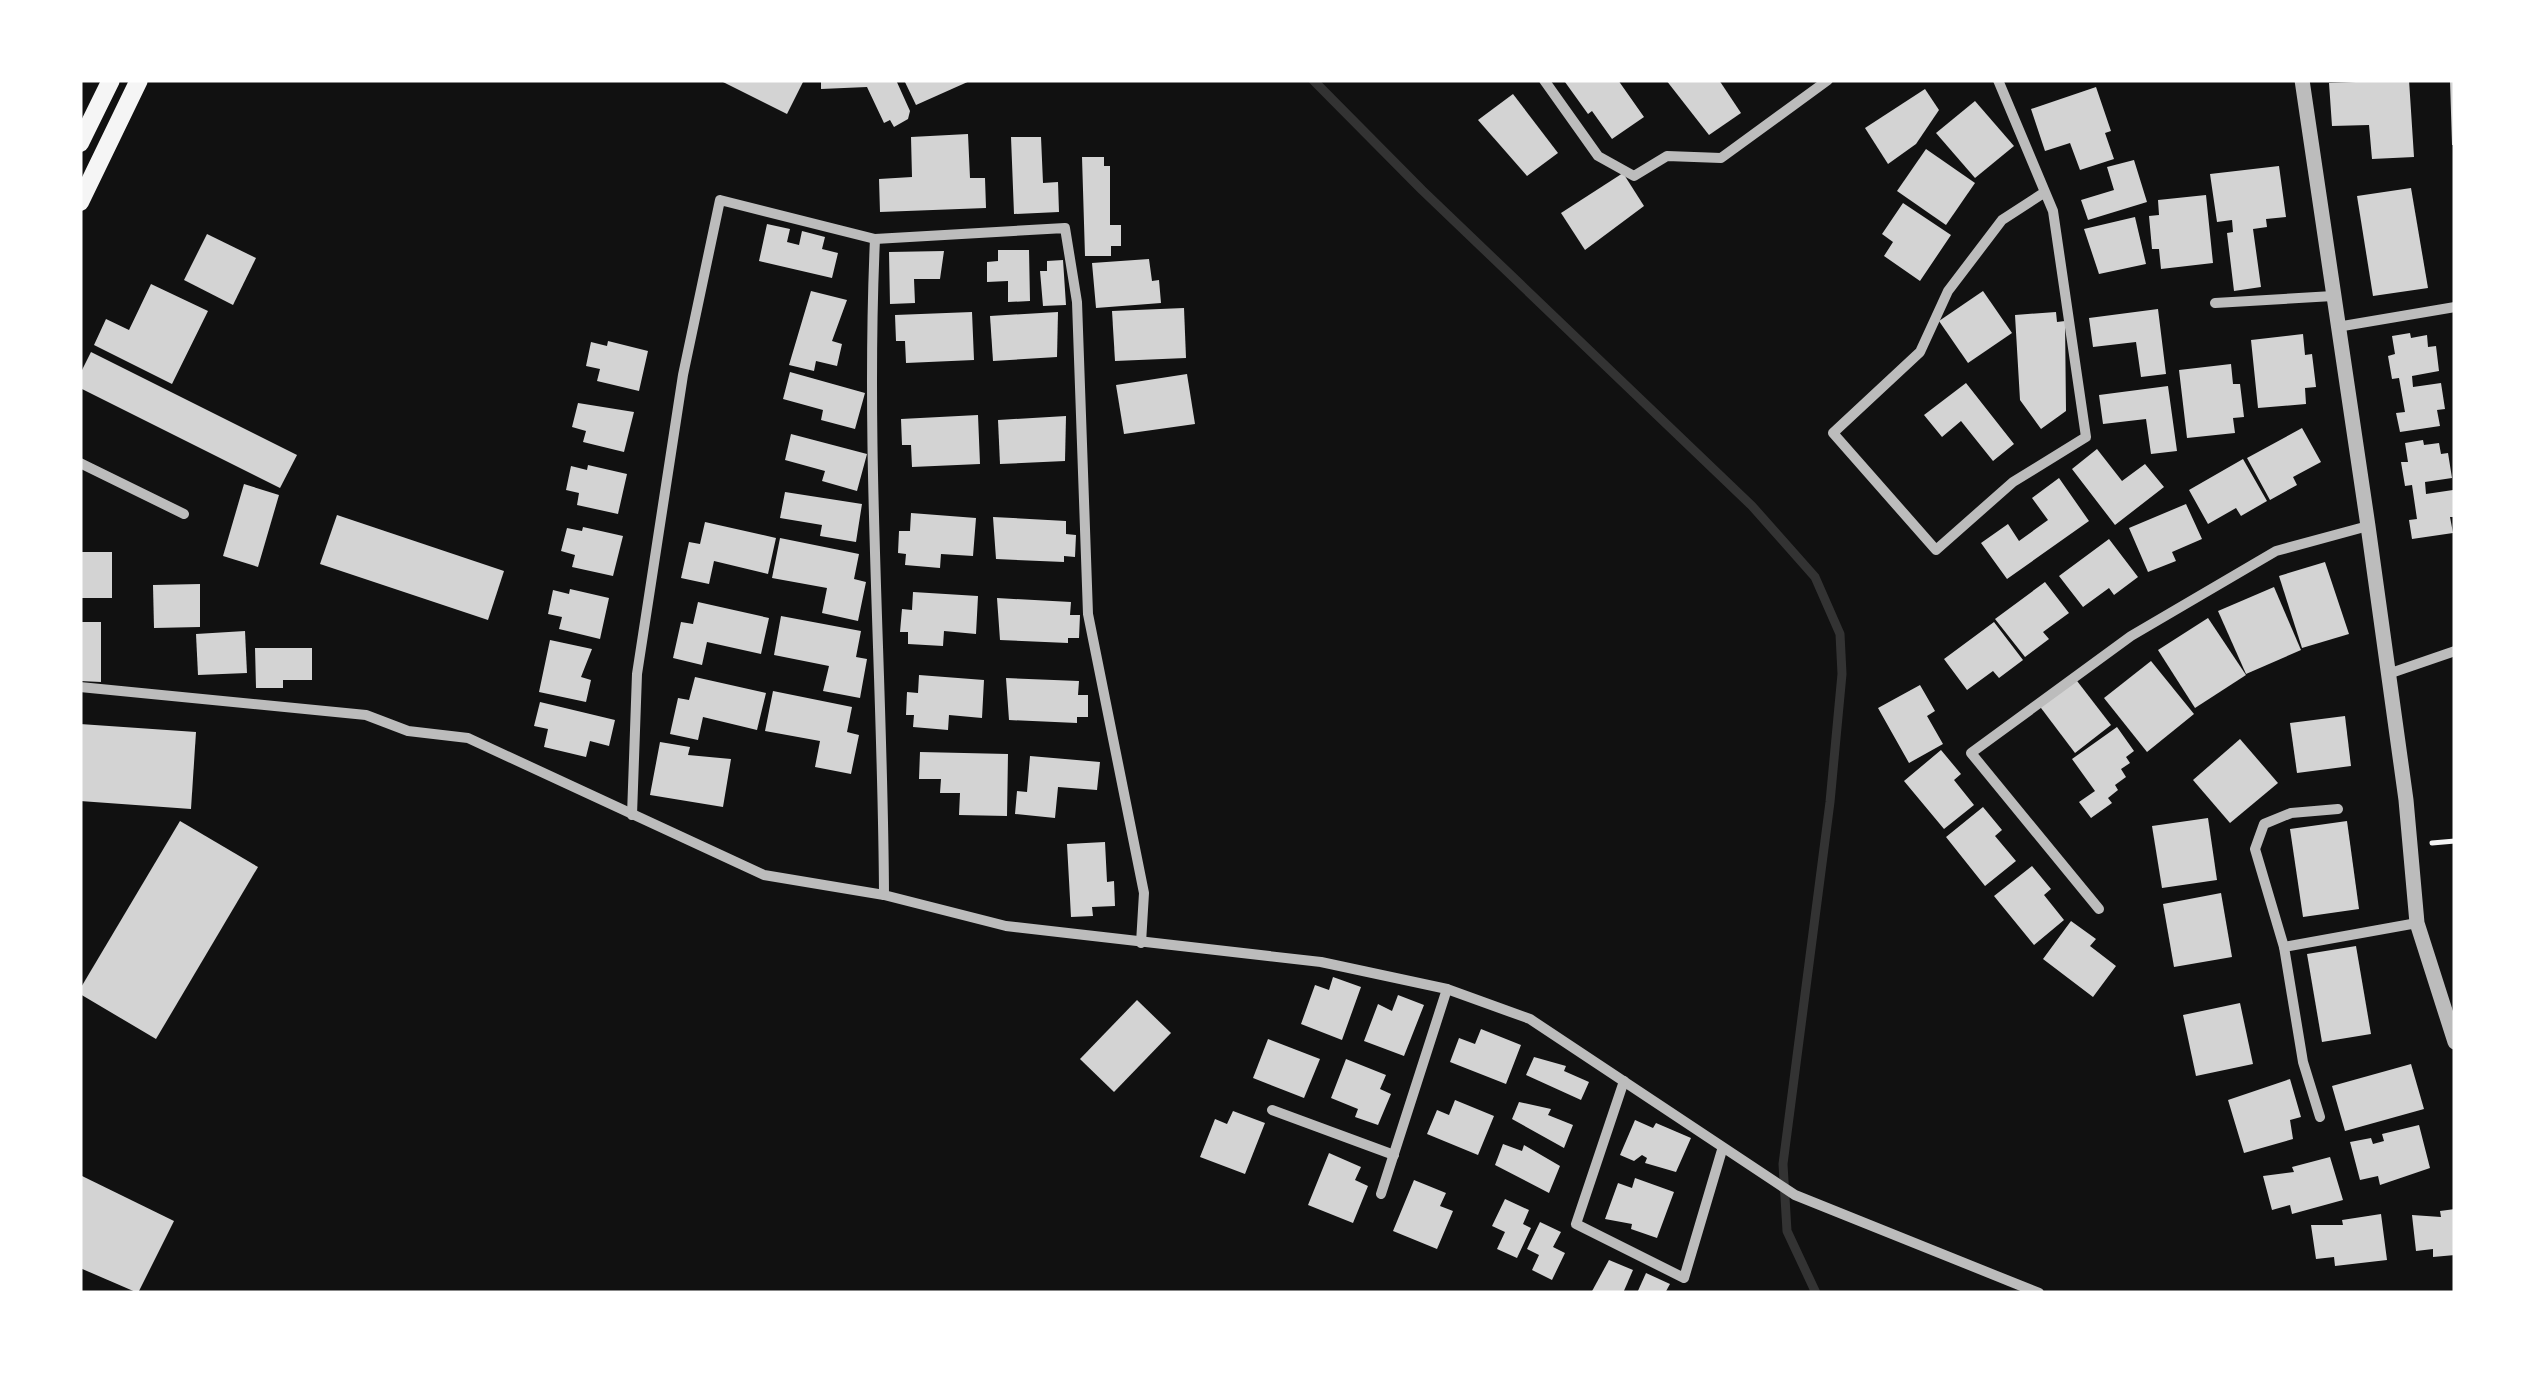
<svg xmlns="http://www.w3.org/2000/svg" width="2535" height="1373" font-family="'Sofia Sans Condensed',sans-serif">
	<rect width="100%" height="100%" fill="#111"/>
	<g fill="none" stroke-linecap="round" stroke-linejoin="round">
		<!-- stream -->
		<polyline stroke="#333" stroke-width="9" points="1313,80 1422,190 1752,506 1815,577 1840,634 1842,674 1830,802 1783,1164 1787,1231 1816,1293"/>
	</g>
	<!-- building -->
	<g fill="#d3d3d3">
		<polygon points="719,80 804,80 787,114"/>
		<polygon points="821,80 896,80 910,111 908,119 894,127 890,120 884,123 867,87 821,89"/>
		<polygon points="904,80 972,80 916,105"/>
		<polygon points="1569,80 1618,80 1644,117 1612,139 1592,111 1588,114 1565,82"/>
		<polygon points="1666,80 1719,80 1741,113 1709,135"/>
		<polygon points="2409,80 2414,157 2372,159 2369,125 2332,126 2329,83"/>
		<polygon points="2450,80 2455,80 2455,145 2452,145"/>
		<polygon points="2096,87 2111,131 2105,133 2114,159 2080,170 2070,143 2045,151 2031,109"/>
		<polygon points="1925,89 1939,110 1916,144 1888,164 1865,128"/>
		<polygon points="1513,94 1558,153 1527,176 1478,120"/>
		<polygon points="1975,101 2014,146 1975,178 1936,133"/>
		<polygon points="968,134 970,178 985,178 986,208 880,212 879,179 912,177 911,137"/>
		<polygon points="1011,137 1041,137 1043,183 1058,182 1059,212 1014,214"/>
		<polygon points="1926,149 1975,183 1946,225 1897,191"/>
		<polygon points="1082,157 1104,157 1104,166 1110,166 1110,225 1121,225 1121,246 1111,246 1111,256 1085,256"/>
		<polygon points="2134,160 2147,202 2088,220 2081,200 2114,190 2107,167"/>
		<polygon points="2279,166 2286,217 2266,219 2267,227 2253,229 2261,287 2234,291 2227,233 2233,232 2232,220 2217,222 2210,174"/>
		<polygon points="1623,173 1644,206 1585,250 1561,213"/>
		<polygon points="2411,188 2428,288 2373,296 2357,196"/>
		<polygon points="2206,195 2213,263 2161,269 2159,249 2152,249 2149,216 2159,215 2158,200"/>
		<polygon points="1903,203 1951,235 1920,281 1884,256 1893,242 1882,234"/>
		<polygon points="2135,217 2146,264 2099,274 2084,229"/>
		<polygon points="767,224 790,229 787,242 799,245 802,231 825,237 822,249 838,253 832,278 759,261"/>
		<polygon points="207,234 256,258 233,305 184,280"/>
		<polygon points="998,250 1029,250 1030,301 1008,302 1008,281 987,282 987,262 998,261"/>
		<polygon points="944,251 940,279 914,279 915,303 890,304 889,252"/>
		<polygon points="1149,259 1152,281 1159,280 1161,303 1096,308 1092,263"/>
		<polygon points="1063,260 1066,305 1043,306 1040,271 1047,271 1047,261"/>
		<polygon points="151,284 208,311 172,384 94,345 106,319 129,330"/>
		<polygon points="811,291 847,300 832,341 842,344 837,366 816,361 814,371 789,365"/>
		<polygon points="1983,291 2012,333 1968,363 1939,321"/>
		<polygon points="1184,308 1186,358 1115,361 1112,311"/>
		<polygon points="2158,309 2166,374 2141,377 2136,342 2093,347 2089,318"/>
		<polygon points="972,312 974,360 906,363 905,341 896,341 895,315"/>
		<polygon points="1058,312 1057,357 993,361 990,316"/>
		<polygon points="2056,312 2057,322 2065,321 2066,411 2041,429 2020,400 2015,315"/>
		<polygon points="2410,333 2411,338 2427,335 2428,347 2436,346 2439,371 2412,376 2413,387 2441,383 2445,409 2437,410 2440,426 2400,432 2396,413 2405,412 2399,378 2392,379 2388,356 2395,354 2392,336"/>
		<polygon points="2303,334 2305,355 2312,354 2316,387 2305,388 2306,404 2258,408 2251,340"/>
		<polygon points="608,341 648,351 639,391 597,381 600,369 586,366 591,342 607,346"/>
		<polygon points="91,352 297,455 280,488 80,388 80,374"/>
		<polygon points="2231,364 2233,384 2240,384 2244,417 2233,418 2235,433 2187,438 2179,370"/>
		<polygon points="790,372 865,393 855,429 821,420 823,410 783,399"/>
		<polygon points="1187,374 1195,424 1124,434 1116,385"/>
		<polygon points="1966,383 2014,444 1993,461 1961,421 1942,437 1924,415"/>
		<polygon points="2168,386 2177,451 2151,454 2146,419 2103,424 2099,395"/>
		<polygon points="578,403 634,412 624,452 583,442 586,431 572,427"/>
		<polygon points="978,415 980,464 912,467 911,445 902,445 901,419"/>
		<polygon points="1066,416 1065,461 1000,464 998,420"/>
		<polygon points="2302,428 2321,462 2293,477 2297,485 2270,500 2247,458"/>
		<polygon points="791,434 867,454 857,491 822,481 825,471 785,460"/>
		<polygon points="2423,440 2424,445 2439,443 2441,454 2448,453 2452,478 2425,482 2426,494 2453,490 2455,517 2450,517 2453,533 2412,539 2409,520 2417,519 2412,485 2405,486 2401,462 2408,462 2405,443"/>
		<polygon points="2097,449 2122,481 2145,464 2164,487 2115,525 2072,469"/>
		<polygon points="2243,459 2267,501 2241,516 2236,508 2208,524 2189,490"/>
		<polygon points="588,465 627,474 618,514 577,505 579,493 566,490 571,466 587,470"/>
		<polygon points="2059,478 2089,521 2007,579 1981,543 2008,524 2019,541 2048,520 2032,498"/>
		<polygon points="244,484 279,495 258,567 223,556"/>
		<polygon points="785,492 862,504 856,542 820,536 822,525 780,518"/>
		<polygon points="2186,504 2202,539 2172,552 2176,561 2148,572 2129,528"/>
		<polygon points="911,513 976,518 973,556 941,554 940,568 905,565 906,554 898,553 899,531 910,531"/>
		<polygon points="337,515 504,571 488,620 320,564"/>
		<polygon points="993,517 1066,521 1066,534 1076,535 1075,557 1064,556 1064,562 996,559"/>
		<polygon points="705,522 776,538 768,574 714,561 709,584 681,578 689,542 700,544"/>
		<polygon points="583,527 623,536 613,576 572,567 575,555 561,551 567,528 582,531"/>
		<polygon points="780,538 859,554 854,579 866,582 858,621 822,613 827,588 772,578"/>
		<polygon points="2109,539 2138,577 2114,595 2109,588 2083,607 2059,576"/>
		<rect x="80" y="552" width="32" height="46"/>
		<polygon points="2325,562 2349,634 2302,648 2279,576"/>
		<polygon points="2045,582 2069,613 2043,632 2049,639 2025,657 1995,619"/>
		<polygon points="200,584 200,627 154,628 153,585"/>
		<polygon points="2274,587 2301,650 2246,674 2218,611"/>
		<polygon points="570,589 609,598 600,639 559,629 562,617 548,614 553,590 569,594"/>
		<polygon points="913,592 978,596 976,634 944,631 943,646 908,644 908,632 900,632 902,609 912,610"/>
		<polygon points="997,598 1071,602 1070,615 1080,615 1079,638 1068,638 1068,643 1000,640"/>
		<polygon points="698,602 769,618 761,654 707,642 702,665 673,658 681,622 693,624"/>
		<polygon points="781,616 861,631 856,657 867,659 860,698 823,691 829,666 774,655"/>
		<polygon points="2208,618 2246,675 2195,708 2158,650"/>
		<polygon points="80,622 101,622 101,682 80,681"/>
		<polygon points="1994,622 2023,660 1999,678 1993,671 1967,690 1944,659"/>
		<polygon points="245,631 247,673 198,675 196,634"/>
		<polygon points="550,640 592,649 581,677 591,680 586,702 539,692"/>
		<polygon points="255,648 312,648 312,680 283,680 283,688 256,688"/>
		<polygon points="2151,661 2194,714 2147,752 2104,698"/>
		<polygon points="919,675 984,680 982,718 949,715 948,730 913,727 914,715 906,715 907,692 918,693"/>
		<polygon points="695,677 766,693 757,730 703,717 698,740 670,734 678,698 689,700"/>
		<polygon points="2074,677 2111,725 2075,753 2038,704"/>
		<polygon points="1006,678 1079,681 1078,695 1088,695 1088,717 1077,717 1077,723 1009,720"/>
		<polygon points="1920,685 1935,711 1927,716 1943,744 1909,763 1878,708"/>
		<polygon points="773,691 852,707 847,732 859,735 851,774 815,767 820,741 765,731"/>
		<polygon points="540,702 615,720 609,746 590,741 586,757 544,747 548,729 534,726"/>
		<polygon points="2345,716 2351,766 2297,773 2290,723"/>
		<polygon points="80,724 196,732 191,809 80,801"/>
		<polygon points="2117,727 2134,751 2126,757 2130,763 2121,769 2126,777 2115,785 2118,790 2108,798 2112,803 2091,818 2079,802 2095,791 2072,759"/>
		<polygon points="2240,739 2278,783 2230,823 2193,780"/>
		<polygon points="660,742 690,747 688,755 731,759 723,807 650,795"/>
		<polygon points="1941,750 1961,774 1954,780 1974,805 1944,829 1904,781"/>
		<polygon points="920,752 1008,754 1007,816 959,815 960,793 940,793 941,779 919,779"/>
		<polygon points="1030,756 1100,762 1097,790 1058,787 1055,818 1015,814 1017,791 1027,792"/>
		<polygon points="1983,807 2002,830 1995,836 2016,861 1985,886 1946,837"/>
		<polygon points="2208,818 2217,880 2162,888 2152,826"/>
		<polygon points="180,821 258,867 156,1039 80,994 80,989"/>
		<polygon points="2347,821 2359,909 2303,917 2290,829"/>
		<polygon points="1105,842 1107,882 1114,881 1115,906 1092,907 1093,916 1071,917 1067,844"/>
		<polygon points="2032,866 2051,889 2044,895 2064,920 2034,945 1994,896"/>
		<polygon points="2221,893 2232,957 2174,967 2163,904"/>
		<polygon points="2071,921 2096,939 2090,946 2116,966 2093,997 2043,959"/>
		<polygon points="2356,946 2371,1034 2322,1042 2307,954"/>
		<polygon points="1333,977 1361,987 1342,1040 1301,1024 1315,985 1329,990"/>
		<polygon points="1398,995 1424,1005 1404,1056 1364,1041 1378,1004 1392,1011"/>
		<polygon points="1137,1000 1171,1033 1114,1092 1080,1059"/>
		<polygon points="2240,1003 2253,1064 2196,1076 2183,1015"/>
		<polygon points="1481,1029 1521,1045 1506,1084 1450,1062 1459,1038 1475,1044"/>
		<polygon points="1268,1039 1320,1059 1304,1098 1253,1078"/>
		<polygon points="1534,1057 1566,1066 1564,1071 1589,1082 1581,1100 1526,1075"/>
		<polygon points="1346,1059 1386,1075 1380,1089 1391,1094 1378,1125 1355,1117 1358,1109 1331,1098"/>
		<polygon points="2411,1064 2424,1109 2345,1131 2332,1086"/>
		<polygon points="2290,1079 2301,1117 2290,1120 2293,1139 2244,1153 2228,1100"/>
		<polygon points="1455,1100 1494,1116 1478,1155 1427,1134 1437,1110 1449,1115"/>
		<polygon points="1519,1102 1551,1109 1548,1115 1573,1125 1564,1148 1512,1119"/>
		<polygon points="1233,1111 1265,1123 1245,1174 1200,1157 1215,1119 1227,1124"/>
		<polygon points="1635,1120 1653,1128 1656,1123 1691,1138 1676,1172 1645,1163 1647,1158 1642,1155 1634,1161 1620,1155"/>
		<polygon points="2419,1125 2430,1168 2380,1185 2378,1176 2360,1180 2350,1142 2371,1138 2373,1144 2384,1141 2382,1134"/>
		<polygon points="1503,1144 1522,1151 1524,1145 1560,1166 1549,1193 1495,1165"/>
		<polygon points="1329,1153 1361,1167 1355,1180 1368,1186 1353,1223 1308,1205"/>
		<polygon points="2330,1157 2343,1200 2292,1214 2290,1205 2272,1210 2263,1176 2294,1172 2292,1167"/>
		<polygon points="80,1175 174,1221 138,1293 80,1268"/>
		<polygon points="1635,1178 1674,1192 1657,1238 1631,1229 1632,1224 1605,1219 1618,1183 1632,1188"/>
		<polygon points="1414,1180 1446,1193 1440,1206 1453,1211 1437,1249 1393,1231"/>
		<polygon points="1505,1199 1529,1210 1523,1224 1531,1228 1517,1258 1497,1249 1505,1232 1492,1226"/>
		<polygon points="2455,1209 2455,1255 2433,1257 2433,1249 2416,1251 2412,1215 2441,1217 2440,1211"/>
		<polygon points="2381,1214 2387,1260 2335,1266 2334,1257 2316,1259 2311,1225 2343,1225 2342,1220"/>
		<polygon points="1540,1222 1561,1232 1553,1247 1565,1253 1552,1280 1532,1270 1539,1255 1527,1249"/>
		<polygon points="1609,1260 1633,1270 1623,1293 1591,1293"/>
		<polygon points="1646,1273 1670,1284 1665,1293 1637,1293"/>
	</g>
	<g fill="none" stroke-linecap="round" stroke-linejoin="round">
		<!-- path -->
		<polyline stroke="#f5f5f5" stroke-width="5" points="2432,843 2455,841"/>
		<!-- minor -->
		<g stroke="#bcbcbc" stroke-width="10">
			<polyline points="1544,80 1598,156 1634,176 1667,156 1721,158 1828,80"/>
			<polyline points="1998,80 2053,211 2086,437 2013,482 1936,550 1833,433 1920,352 1948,291 2002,220 2045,192"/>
			<path d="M 875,239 C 865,458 883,676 884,895"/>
			<polyline points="2215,303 2333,296"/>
			<polyline points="2337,327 2455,307"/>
			<polyline points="80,463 184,514"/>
			<polyline points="2388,674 2455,651"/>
			<polyline points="80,687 366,715 408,731 468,738 764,875 884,895 1006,926 1321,962 1447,989 1530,1019 1795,1195 2039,1293"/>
			<polyline points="632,815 637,674 683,375 720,200 875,239 1065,228 1077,302 1088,614 1144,893 1141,943"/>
			<polyline points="2099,909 1971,753 2131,636 2276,551 2368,526"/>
			<polyline points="2284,947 2417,923"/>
			<polyline points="1624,1081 1576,1224 1684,1278 1722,1150"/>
			<polyline points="1272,1110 1394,1155"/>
			<polyline points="2320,1117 2303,1062 2284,947 2255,849 2264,824 2291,813 2338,809"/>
			<polyline points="1381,1194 1447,989"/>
		</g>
		<!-- tertiary -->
		<polyline stroke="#bcbcbc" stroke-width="15" points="2302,80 2368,526 2406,800 2417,923 2455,1042"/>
		<!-- secondary -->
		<g stroke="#f5f5f5" stroke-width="18">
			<polyline points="80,143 111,80"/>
			<polyline points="80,202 139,80"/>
		</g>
	</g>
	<!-- border -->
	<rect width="2535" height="1373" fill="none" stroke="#ffffff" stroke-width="165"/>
</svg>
